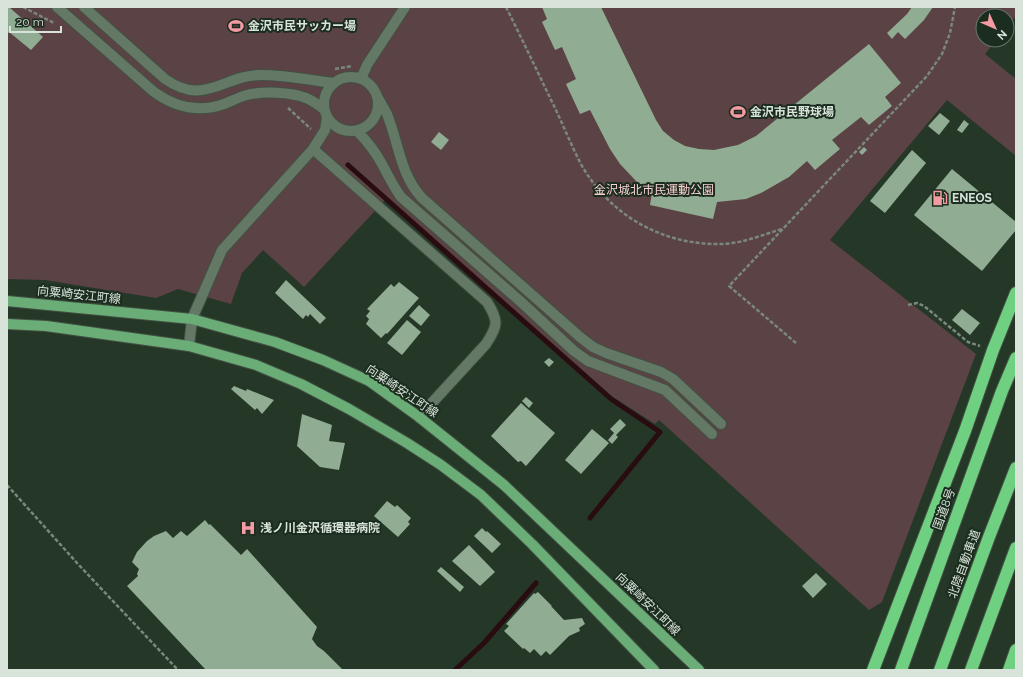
<svg xmlns="http://www.w3.org/2000/svg" width="1023" height="677" font-family="Raleway,'Noto Sans JP',sans-serif">
	<rect width="100%" height="100%" fill="#253727"/>
	<!-- green -->
	<polygon fill="#5b4244" points="7,7 1016,7 1016,16 1007,27 1007,16 983,16 983,40 996,40 985,54 1016,79 1016,156 947,100 830,240 976,354 882,602 869,610 659,420 655,424 613,397 387,198 304,287 263,250 242,273 231,304 178,289 156,298 45,280 7,279"/>
	<g fill="none" stroke-linecap="round" stroke-linejoin="round">
		<!-- stream -->
		<g stroke="#280c10" stroke-width="5">
			<polyline points="348,165 611,399 660,432 590,518"/>
			<polyline points="455,670 484,643 536,583"/>
		</g>
	</g>
	<!-- building -->
	<g fill="#90ac93">
		<polygon points="7,7 9,7 43,37 31,50 9,32 7,34"/>
		<polygon points="542,7 601,7 656,120 663,131 674,140 685,146 699,149 714,150 728,147 738,145 756,136 869,44 901,83 885,97 892,106 869,125 861,117 832,140 840,149 815,170 807,161 789,177 761,193 746,199 717,202 713,219 650,205 652,192 636,181 620,164 610,149 590,110 580,114 566,84 576,79 562,47 555,50 542,22 547,19"/>
		<polygon points="912,7 933,7 924,20 905,39 898,32 892,39 887,33 907,14"/>
		<polygon points="940,113 950,121 939,135 928,126"/>
		<polygon points="964,120 969,124 962,133 957,130"/>
		<polygon points="439,132 449,140 441,150 431,142"/>
		<polygon points="864,147 867,150 862,155 859,152"/>
		<polygon points="912,150 926,163 885,213 870,201"/>
		<polygon points="952,169 1016,222 1016,230 982,271 914,215"/>
		<polygon points="286,280 326,318 320,324 310,314 308,317 306,315 303,319 275,293"/>
		<polygon points="399,282 419,298 387,334 386,333 381,338 366,324 369,319 366,316 370,311 367,309 391,284 394,287"/>
		<polygon points="419,305 430,315 421,326 409,316"/>
		<polygon points="962,309 980,323 970,335 952,320"/>
		<polygon points="407,320 421,332 402,355 387,343"/>
		<polygon points="549,358 554,362 549,367 544,362"/>
		<polygon points="234,386 246,391 247,389 274,400 262,414 257,408 255,410 231,389"/>
		<polygon points="526,397 533,403 529,408 522,401"/>
		<polygon points="521,403 555,433 526,466 521,461 518,462 491,436"/>
		<polygon points="302,414 332,425 329,441 345,443 339,470 320,467 297,446"/>
		<polygon points="620,419 626,425 616,435 618,437 612,444 608,440 614,433 610,429"/>
		<polygon points="592,429 609,443 581,474 565,460"/>
		<polygon points="387,501 395,507 397,505 411,518 408,522 410,524 398,537 374,516"/>
		<polygon points="205,520 209,525 210,524 241,555 247,549 317,627 312,639 317,646 324,651 343,670 206,670 127,586 138,576 137,574 139,569 132,562 137,552 147,541 154,536 166,531 173,538 181,531 187,536"/>
		<polygon points="482,528 486,532 487,531 501,544 492,553 474,536"/>
		<polygon points="469,545 495,572 480,586 452,561"/>
		<polygon points="441,567 464,587 460,592 437,571"/>
		<polygon points="816,573 827,584 813,598 802,586"/>
		<polygon points="538,592 552,606 551,606 564,620 582,618 585,624 579,628 580,631 569,636 550,655 546,651 541,656 534,649 530,653 524,648 523,649 504,631 509,626 506,624 534,593 535,594"/>
	</g>
	<g fill="none" stroke-linecap="round" stroke-linejoin="round">
		<!-- minor casing -->
		<g stroke="#425144" stroke-width="12">
			<g id="minor">
				<path d="M 57,7 L 154,92 C 175,107 199,113 224,104 C 232,101 239,97 247,95 C 262,91 291,92 306,98 C 312,100 318,105 324,109"/>
				<path d="M 84,7 L 165,79 C 205,107 223,75 261,75 C 285,75 310,80 334,83"/>
				<circle cx="351" cy="104" r="27"/>
				<polyline points="361,79 367,65 405,7"/>
				<path d="M 378,98 C 381,103 384,109 387,114 C 399,144 400,174 422,198 L 580,337 L 593,347 L 606,353 L 661,372 L 673,379 L 721,424"/>
				<path d="M 357,131 C 367,141 375,151 382,164 C 388,175 393,186 401,197 L 520,301 L 574,351 L 588,361 L 665,390 L 712,434"/>
				<path d="M 313,149 L 487,302 C 499,321 498,326 486,344 L 419,417"/>
				<polyline points="189,346 192,319 222,250 313,149 325,130 327,117"/>
			</g>
		</g>
		<!-- major casing -->
		<g stroke="#425144" stroke-width="12">
			<g id="major">
				<polyline points="7,301 192,319 275,342 323,360 369,381 419,417 504,485 699,670"/>
				<polyline points="7,324 46,326 189,346 256,365 301,384 349,409 407,443 441,465 481,495 532,544 654,670"/>
			</g>
		</g>
		<!-- highway casing -->
		<g stroke="#425144" stroke-width="14">
			<g id="highway">
				<polyline points="873,670 965,431 993,350 1016,293"/>
				<polyline points="901,670 1002,391 1016,358"/>
				<polyline points="940,670 989,537 1016,468"/>
				<polyline points="971,670 1016,548"/>
				<polyline points="1009,670 1016,650"/>
			</g>
		</g>
		<!-- path -->
		<g stroke="#7a887b" stroke-width="2.5" stroke-dasharray="4 2" stroke-linecap="butt">
			<polyline points="23,7 54,23"/>
			<path d="M 506,7 C 523,41 539,75 555,108 C 564,127 572,147 582,166 C 611,216 663,245 720,244 C 741,244 762,235 782,229"/>
			<polyline points="335,69 352,66"/>
			<polyline points="288,108 311,129"/>
			<polyline points="908,305 917,303 924,306 968,342 980,346"/>
			<polyline points="796,343 729,286 927,76 942,54 950,33 955,7"/>
			<polyline points="7,485 77,563 178,670"/>
		</g>
		<!-- minor -->
		<use href="#minor" stroke="#647866" stroke-width="10"/>
		<!-- major -->
		<use href="#major" stroke="#6bad76" stroke-width="10"/>
		<!-- highway -->
		<use href="#highway" stroke="#70d081" stroke-width="12"/>
	</g>
	<!-- icons -->
	<defs>
		<g id="stadium-bare" transform="scale(1.2)"><path d="M0-5a6.5 5 0 1 0 0 10a6.5 5 0 1 0 0-10ZM-3.5-1.8h7v3.6h-7Z" fill="#f49aa3" stroke="#1b2d1e" stroke-width="2.5" paint-order="stroke"/></g>
		<g id="fuel-bare" transform="scale(1.2)"><path d="M-5.5-6h7V0h2V4h1.3V-2.5L3-4.5l.8-.8L6-3V5H2.5V1h-1V6h-7ZM-4.2-4.7v3.2H.2V-4.7Z" fill="#f49aa3" stroke="#1b2d1e" stroke-width="2.5" paint-order="stroke"/></g>
		<g id="hospital-bare" transform="scale(1.2)"><path d="M-5-5h3v3.5h4V-5h3V5h-3V1.5h-4V5h-3Z" fill="#f49aa3" stroke="#1b2d1e" stroke-width="2.5" paint-order="stroke"/></g>
	</defs>
	<g fill-rule="evenodd">
		<use href="#stadium-bare" x="236" y="26"/>
		<use href="#stadium-bare" x="738" y="112"/>
		<use href="#fuel-bare" x="940" y="198"/>
		<use href="#hospital-bare" x="248" y="528"/>
	</g>
	<g text-anchor="middle" dominant-baseline="central" stroke-width="4" stroke-linejoin="round" paint-order="stroke">
		<!-- poi labels -->
		<g font-size="12" font-weight="bold" fill="#d8e3d9" stroke="#1b2d1e" text-anchor="start">
			<text x="248" y="26">金沢市民サッカー場</text>
			<text x="750" y="112">金沢市民野球場</text>
			<text x="952" y="198">ENEOS</text>
			<text x="260" y="528">浅ノ川金沢循環器病院</text>
		</g>
		<!-- park labels -->
		<g font-size="12" fill="#f9d0d2" stroke="#1b2d1e">
			<text x="654" y="190">金沢城北市民運動公園</text>
		</g>
		<!-- street labels -->
		<g font-size="12" fill="#d8e3d9" stroke="#1b2d1e">
			<text transform="translate(79 295) rotate(6)">向粟崎安江町線</text>
			<text transform="translate(402 391) rotate(34)">向粟崎安江町線</text>
			<text transform="translate(944 509) rotate(-70)">国道8号</text>
			<text transform="translate(964 564) rotate(-70)">北陸自動車道</text>
			<text transform="translate(648 604) rotate(44)">向粟崎安江町線</text>
		</g>
	</g>
	<!-- border -->
	<rect width="1023" height="677" fill="none" stroke="#d8e3d9" stroke-width="16"/>
	<!-- north arrow -->
	<g transform="translate(995 28) rotate(135)"><circle r="19" fill="#1b2d1e" stroke="#677669"/>
	<path d="M0-3L7 15L0 10L-7 15Z" fill="#f49aa3"/>
	<text y="-6" font-size="11" font-weight="bold" text-anchor="middle" fill="#d8e3d9">N</text>
	</g>
	<!-- scale -->
	<path d="M10 26v6h51v-6" fill="none" stroke="#d8e3d9" stroke-width="2"/>
	<text x="16" y="26" font-size="12" fill="#d8e3d9" stroke="#1b2d1e" stroke-width="3" paint-order="stroke">20 m</text>
</svg>
